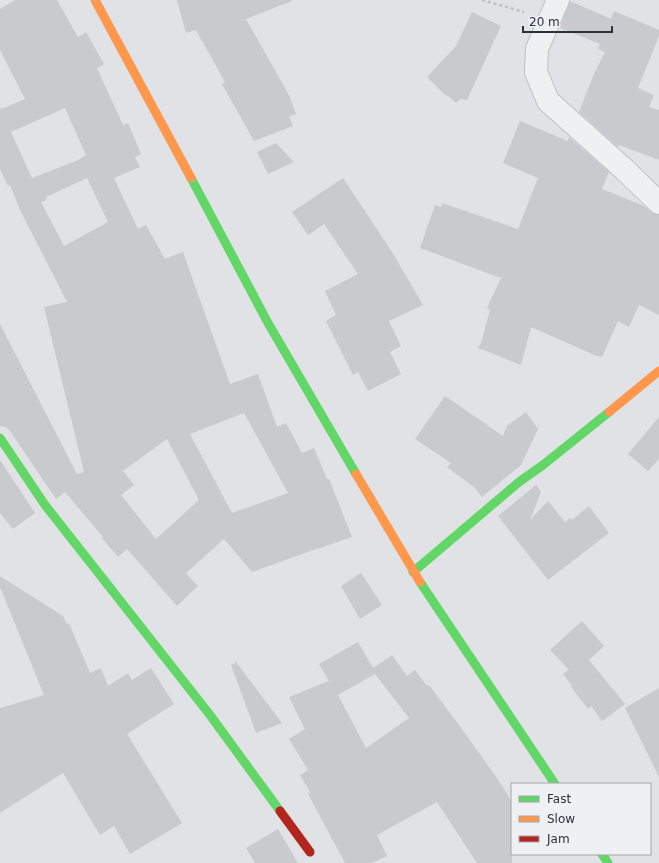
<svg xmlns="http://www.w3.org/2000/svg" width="659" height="863" font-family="'DejaVu Sans',sans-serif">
	<rect width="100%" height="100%" fill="#e0e2e5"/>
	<!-- building -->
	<g fill="#c9cacd" fill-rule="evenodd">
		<path d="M 15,0 L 57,0 L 78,37 L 86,32 L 104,64 L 97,68 L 123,125 L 128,123 L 141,154 L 135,157 L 140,167 L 114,178 L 138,229 L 146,225 L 165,259 L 183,252 L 230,384 L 258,374 L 277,427 L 286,423 L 302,453 L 314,448 L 327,479 L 329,479 L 352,537 L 317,549 L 317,547 L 316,549 L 252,572 L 224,539 L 186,573 L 198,586 L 177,606 L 127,549 L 118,557 L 102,538 L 103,537 L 65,492 L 56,499 L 10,431 L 6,427 L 0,426 L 0,324 L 77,474 L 84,472 L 44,307 L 67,302 L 20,210 L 10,185 L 8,186 L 0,169 L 0,107 L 1,109 L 25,99 L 0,50 L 0,9 ZM 65,108 L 86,155 L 78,160 L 32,178 L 11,132 ZM 87,178 L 108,222 L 64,246 L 41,202 L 47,200 L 46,197 ZM 244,413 L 288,493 L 232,513 L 190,434 ZM 167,439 L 199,500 L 156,539 L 121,495 L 134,485 L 123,471 Z"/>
		<polygon points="177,0 291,0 292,1 246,19 289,95 296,114 289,117 293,126 254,141 222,84 225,82 196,30 186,33"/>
		<polygon points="570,1 611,19 614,11 659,30 659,36 638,88 654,95 649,107 659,110 659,160 619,145 618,147 579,112 594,74 605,52 598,49 600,44 560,28"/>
		<polygon points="472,12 501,26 467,100 460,99 456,103 447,95 446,96 427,77 456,46"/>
		<polygon points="520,121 568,141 569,137 609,172 602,189 644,206 651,212 659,215 659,315 639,305 629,327 618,321 602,357 599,356 599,357 531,327 521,365 481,349 479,350 480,349 478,348 481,343 490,310 487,308 501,278 420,248 435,205 441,207 442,203 518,229 538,178 503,163"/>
		<polygon points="276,143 294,162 268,174 257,152"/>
		<polygon points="343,178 392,252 423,305 389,321 401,346 390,352 401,374 368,391 358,372 353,375 326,321 336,315 325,291 358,274 324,224 308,235 292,212"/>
		<polygon points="445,396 503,436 507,426 526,412 538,429 521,465 482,497 474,487 447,467 451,463 415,439"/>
		<polygon points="659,417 659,459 648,471 628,454"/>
		<polygon points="0,460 35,513 13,529 0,513"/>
		<polygon points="536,485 541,492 530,520 548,501 565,522 570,518 572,520 589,506 609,533 548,580 498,516"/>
		<polygon points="361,573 382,605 360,619 341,586"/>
		<polygon points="0,576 63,616 67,624 69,623 90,673 101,668 108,686 128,673 132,680 151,668 174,704 127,734 182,823 130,854 114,826 100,835 63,773 0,813 0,708 44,695 0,587"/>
		<polygon points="582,621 604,646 589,660 625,704 602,721 591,706 588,709 571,687 572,686 563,674 569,670 550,650"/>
		<path d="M 358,642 L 373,668 L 392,655 L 407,676 L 415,670 L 427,686 L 429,685 L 462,729 L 499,781 L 512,802 L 512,863 L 477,863 L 437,802 L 377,835 L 387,856 L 372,863 L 345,863 L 308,794 L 310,792 L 300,775 L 308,770 L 289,739 L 305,729 L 289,697 L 329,681 L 319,664 ZM 375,674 L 409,718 L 366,748 L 338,695 Z"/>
		<polygon points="236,662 282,723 256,733 231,665"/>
		<polygon points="659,688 659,777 625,708"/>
		<polygon points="278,829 298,863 255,863 246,848"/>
	</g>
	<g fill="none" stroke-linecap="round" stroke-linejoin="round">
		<!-- street casing -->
		<g stroke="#bfc0c3" stroke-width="24">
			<polyline id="street" points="558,0 537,49 536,72 548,101 625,170 659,203"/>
		</g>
		<!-- path -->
		<polyline stroke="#bec0c3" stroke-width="2.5" stroke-dasharray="3 3" stroke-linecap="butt" points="482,0 524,12"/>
		<!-- street -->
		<use href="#street" stroke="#eff0f2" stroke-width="22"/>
		<!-- fast -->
		<g stroke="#63d668" stroke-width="9">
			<polyline points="191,178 268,323 356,474"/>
			<polyline points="0,438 45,505 210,715 280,811"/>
			<polyline points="413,572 519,482 543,465 609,412"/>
			<polyline points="420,582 555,784"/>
			<polyline points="602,854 608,863"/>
		</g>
		<!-- slow -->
		<g stroke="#ff974d" stroke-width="9">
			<polyline points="95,0 191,178"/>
			<polyline points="609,412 659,371"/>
			<polyline points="356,474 420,582"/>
		</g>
		<!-- jam -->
		<polyline stroke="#b3261e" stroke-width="9" points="280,811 310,852"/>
	</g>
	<!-- legend -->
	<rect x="511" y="783" width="140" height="72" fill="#eef1f4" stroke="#a0a4aa"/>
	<rect x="519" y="796" width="20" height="6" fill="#63d668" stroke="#a0a4aa"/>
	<text x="547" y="803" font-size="12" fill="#2a303c">Fast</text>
	<rect x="519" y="816" width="20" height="6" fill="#ff974d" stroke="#a0a4aa"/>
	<text x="547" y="823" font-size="12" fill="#2a303c">Slow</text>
	<rect x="519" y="836" width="20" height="6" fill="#b3261e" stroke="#a0a4aa"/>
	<text x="547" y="843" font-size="12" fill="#2a303c">Jam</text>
	<!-- scale -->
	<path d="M523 26v6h89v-6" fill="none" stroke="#2a303c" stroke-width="2"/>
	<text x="529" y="26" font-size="12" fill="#2a303c" stroke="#eef1f4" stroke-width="3" paint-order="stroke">20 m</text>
</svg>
